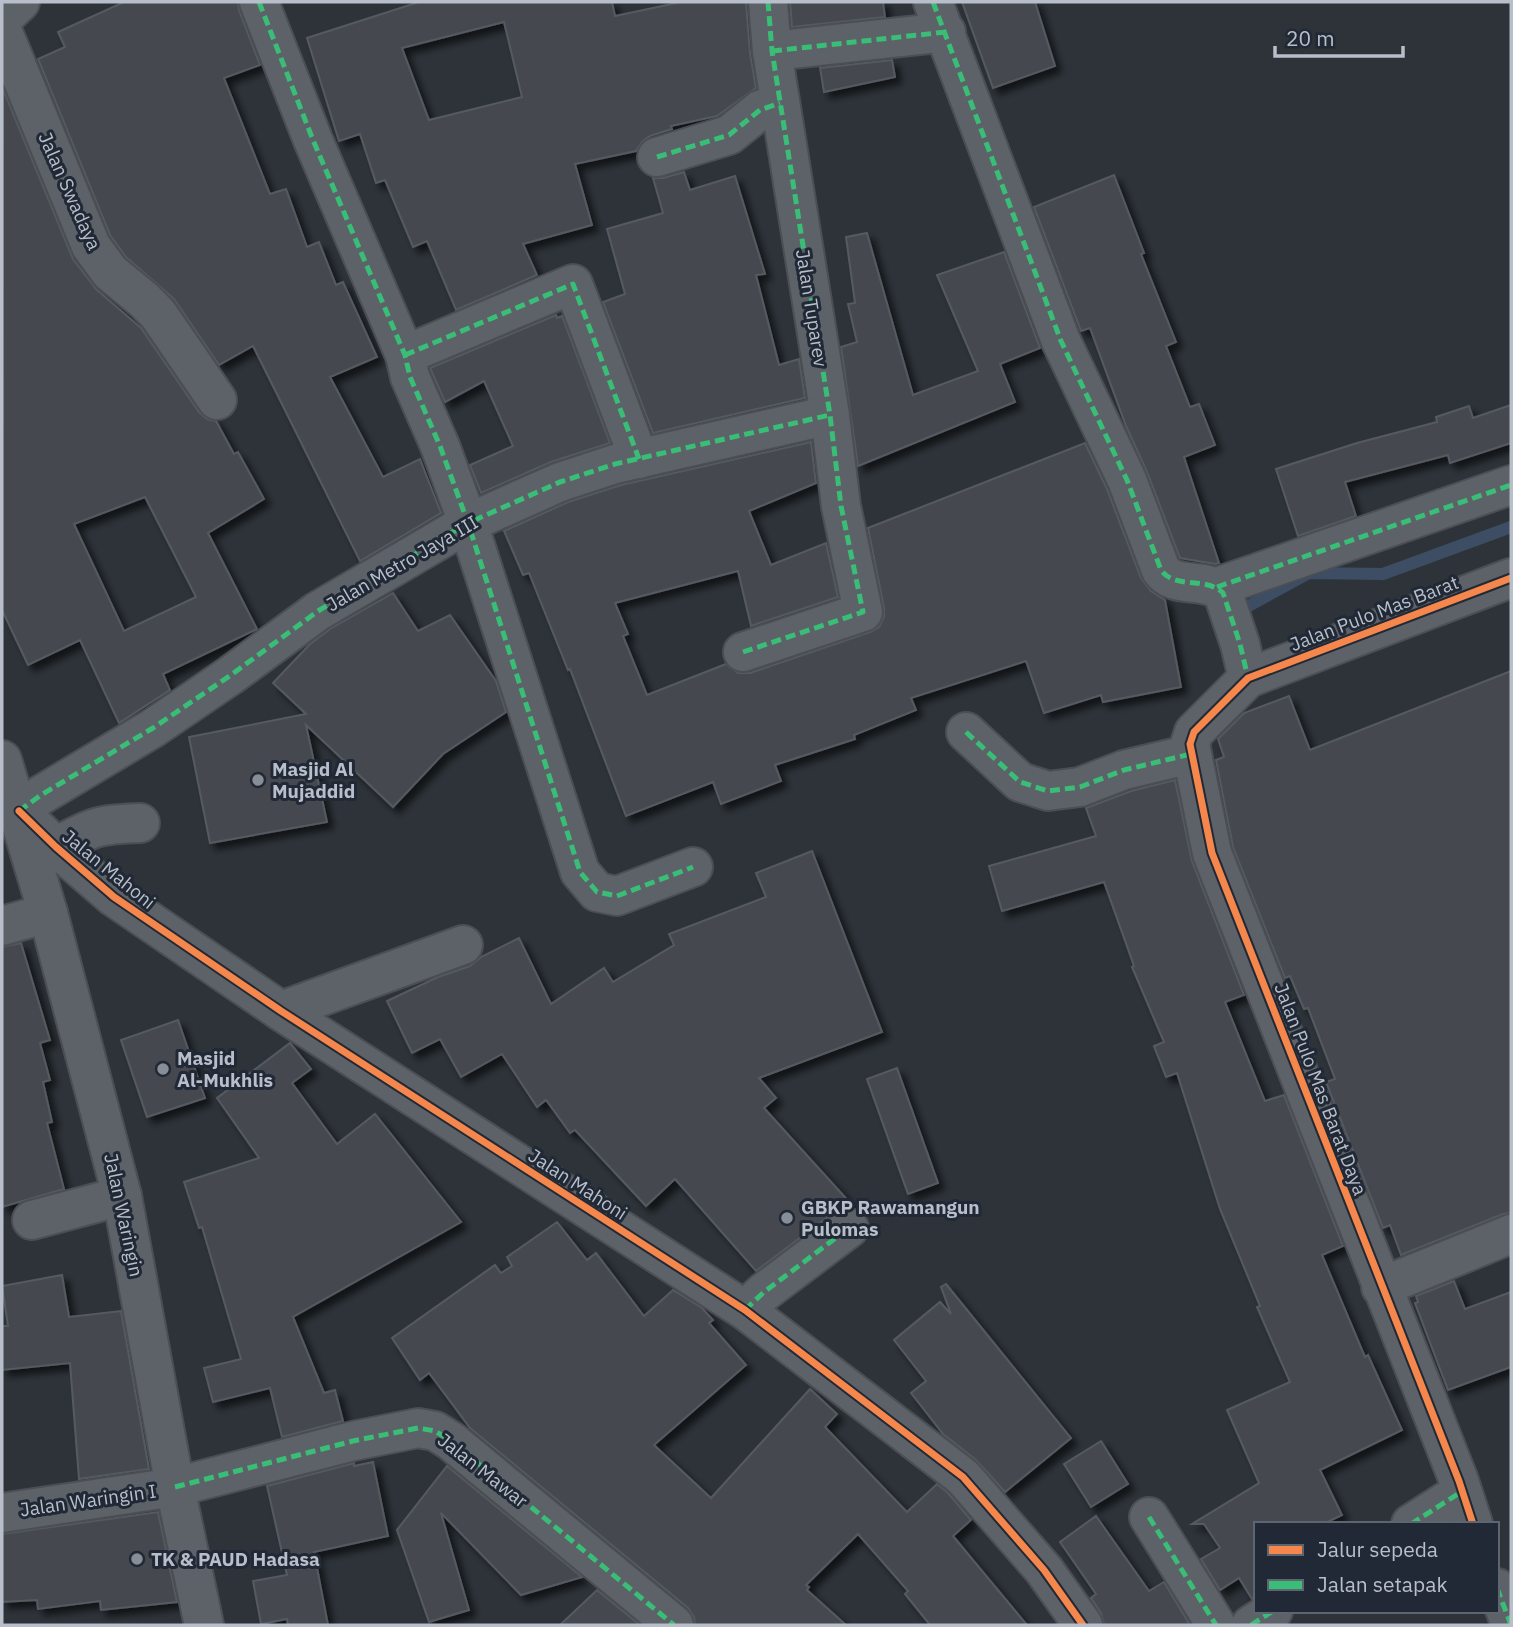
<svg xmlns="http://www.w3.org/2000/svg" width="1513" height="1627" font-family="'IBM Plex Sans',sans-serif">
	<defs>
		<filter id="shadow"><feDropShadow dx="6" dy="6" stdDeviation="3.5" flood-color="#0009"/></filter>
	</defs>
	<rect width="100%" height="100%" fill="#2d3339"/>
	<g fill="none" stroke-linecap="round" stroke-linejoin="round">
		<!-- stream -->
		<polyline stroke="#3d4d63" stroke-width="12" points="1243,609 1309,573 1383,574 1511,527"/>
	</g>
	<!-- building -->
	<g fill="#454a50" stroke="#555a61" stroke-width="2" fill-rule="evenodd" filter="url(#shadow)">
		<polygon points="124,2 238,2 239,10 260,65 224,78 270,194 286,189 307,247 319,242 336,285 343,282 377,357 330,377 383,477 420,459 441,513 360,561 253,346 219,365 174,299 126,257 110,235 38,59 65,47 58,32"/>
		<path d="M 419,2 L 612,2 L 615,16 L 681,2 L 746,2 L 750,53 L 756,88 L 717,116 L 671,126 L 672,129 L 650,136 L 642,142 L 636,151 L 575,164 L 592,225 L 523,244 L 537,275 L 456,310 L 427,241 L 413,247 L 385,180 L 376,183 L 360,134 L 339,141 L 307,38 ZM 504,22 L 522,97 L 429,120 L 402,48 Z"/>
		<polygon points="790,2 883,2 885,17 792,27"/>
		<polygon points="962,2 1035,2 1055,66 993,88"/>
		<polygon points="892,60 895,77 824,92 820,68"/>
		<path d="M 3,89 L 73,259 L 96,289 L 141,328 L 199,412 L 207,419 L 216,421 L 234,454 L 238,452 L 264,499 L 208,533 L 257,629 L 163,674 L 170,690 L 119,723 L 80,640 L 28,665 L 2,610 ZM 145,497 L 196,597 L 124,631 L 74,524 Z"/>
		<polygon points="684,172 690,190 735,176 765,274 756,275 779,365 799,359 805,398 653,433 603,302 625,294 607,229 663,213 653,178 663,178"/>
		<polygon points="1114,175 1144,253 1141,254 1176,342 1166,346 1190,407 1199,404 1215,445 1184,457 1219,563 1215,564 1180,558 1147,472 1126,426 1090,328 1081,331 1034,207"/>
		<polygon points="867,233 913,395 978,371 937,275 1004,252 1040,348 1000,364 1015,402 858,466 841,347 857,342 848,304 855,303 846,237"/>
		<polygon points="556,315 557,318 562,316 610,443 551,462 481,493 470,465 513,446 484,381 445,402 430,368"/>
		<polygon points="1511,405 1511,443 1450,463 1448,455 1345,482 1356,516 1298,536 1276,469 1357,443 1437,422 1436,417 1469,406 1473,418"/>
		<polygon points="811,442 816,483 749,511 771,565 826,543 838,597 751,626 738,571 615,603 628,634 623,636 647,695 726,664 738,673 750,673 870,632 879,627 884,617 884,608 868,528 1085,443 1107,489 1141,578 1151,591 1165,600 1181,687 1103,702 1101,695 1044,713 1026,661 911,698 916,710 854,735 855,739 775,765 781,781 721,804 713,782 626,816 570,669 568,670 529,573 523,575 504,531 568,502 621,485"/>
		<polygon points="393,593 418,631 450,615 496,681 506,712 443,754 393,807 306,725 327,822 210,843 189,737 306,714 273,683 309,645 330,629"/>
		<polygon points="1511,671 1511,1213 1503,1214 1401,1255 1390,1225 1383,1228 1326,1082 1335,1079 1308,1008 1304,1009 1290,976 1285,978 1233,847 1216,760 1224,757 1218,739 1244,713 1289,696 1310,750"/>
		<polygon points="1175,780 1192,861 1244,995 1225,1002 1265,1101 1284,1095 1343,1246 1322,1255 1365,1357 1368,1355 1402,1430 1320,1470 1342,1515 1323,1524 1256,1524 1256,1596 1252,1599 1239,1578 1220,1590 1201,1559 1220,1548 1204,1524 1192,1524 1259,1483 1227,1410 1290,1382 1257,1307 1260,1306 1220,1209 1177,1073 1166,1077 1154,1046 1164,1042 1132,967 1134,966 1104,882 1002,911 989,866 1096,836 1086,808 1131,791"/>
		<polygon points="812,851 882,1032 759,1078 776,1098 764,1108 853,1206 836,1211 756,1271 675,1179 646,1206 575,1130 570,1133 546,1100 537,1107 502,1054 461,1077 440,1039 412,1053 387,1001 438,977 470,966 481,957 519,938 551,1004 604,968 613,982 674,945 669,934 766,897 756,873"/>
		<polygon points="21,943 50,1040 40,1043 50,1080 43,1082 52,1122 47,1123 64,1189 2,1207 2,947"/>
		<polygon points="178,1020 205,1098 147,1117 121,1040"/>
		<polygon points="290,1043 311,1069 292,1083 337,1144 375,1114 461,1222 293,1317 324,1393 335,1390 343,1421 282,1437 270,1388 213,1402 204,1368 241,1359 202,1227 199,1228 184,1182 259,1158 217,1098"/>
		<polygon points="897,1068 938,1183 908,1194 867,1079"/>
		<polygon points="557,1222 587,1260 596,1253 644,1316 673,1290 702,1308 713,1320 709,1323 746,1365 654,1445 711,1498 810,1389 837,1414 825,1427 907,1512 937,1484 948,1493 971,1520 953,1536 1027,1625 930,1625 905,1594 908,1591 858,1534 806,1585 809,1587 807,1590 846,1625 695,1625 694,1617 688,1608 470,1428 429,1373 420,1380 392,1338 495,1265 501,1273 512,1266 507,1257"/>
		<polygon points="62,1275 69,1317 121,1311 149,1469 79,1479 70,1363 2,1370 2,1326 8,1326 2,1286"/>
		<polygon points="1454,1281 1465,1309 1511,1292 1511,1367 1448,1390 1415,1303 1418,1302 1416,1296"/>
		<polygon points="946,1284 1071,1438 1005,1492 976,1460 943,1434 911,1393 926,1381 894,1340 940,1302 951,1314 941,1287"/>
		<polygon points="1101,1441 1128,1484 1091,1507 1064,1464"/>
		<polygon points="373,1462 388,1536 314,1552 328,1625 288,1625 287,1619 261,1624 253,1581 287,1575 267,1486 354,1463 354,1466"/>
		<polygon points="447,1466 582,1577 521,1595 441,1513 469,1610 429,1622 397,1530"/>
		<polygon points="158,1512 177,1602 101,1610 100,1601 38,1609 37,1600 2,1602 2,1534"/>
		<polygon points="1096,1516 1149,1591 1164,1582 1190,1625 1104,1625 1101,1613 1091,1598 1096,1594 1060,1542"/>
		<polygon points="597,1590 640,1625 560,1625"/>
	</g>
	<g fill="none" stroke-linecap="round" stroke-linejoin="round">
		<!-- minor casing -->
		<g stroke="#4b4f54" stroke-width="42">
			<g id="minor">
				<polyline points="259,2 313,140 405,355 410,377 440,446 468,523 580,872 597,892 617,896 693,867"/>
				<path d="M 933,2 L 1061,341 L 1127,480 L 1161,570 C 1175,590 1206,576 1223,593 L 1240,644 L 1248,678"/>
				<polyline points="2,19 20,2"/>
				<polyline points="2,30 91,246 110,272 144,300 158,314 217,400"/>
				<polyline points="772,51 946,32"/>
				<polyline points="657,157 729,135 760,110 780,103"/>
				<polyline points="405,355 573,284 639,459"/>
				<polyline points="1217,587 1511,485"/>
				<polyline points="743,652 863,612 841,506 830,415 772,51 768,2"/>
				<polyline points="966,732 1020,782 1048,791 1080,787 1124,770 1191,754"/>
				<polyline points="2,760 48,913 122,1196 175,1487 204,1625"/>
				<polyline points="19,811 56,847 114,897 281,1011 745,1310 963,1477 1044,1570 1083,1625"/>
				<polyline points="19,811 41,795 153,728 231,675 318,611 468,523 560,482 615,464 830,415"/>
				<path d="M 56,847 C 91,827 99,824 140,823"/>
				<polyline points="2,926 48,913"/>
				<polyline points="281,1011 463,945"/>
				<polyline points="32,1220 122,1196"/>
				<polyline points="1381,1287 1511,1234"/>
				<polyline points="745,1310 764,1292 849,1228"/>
				<polyline points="2,1513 175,1487 353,1441 418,1428 435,1431 451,1441 674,1625"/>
				<polyline points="1149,1517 1216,1625"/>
				<polyline points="1411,1524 1461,1492"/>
				<polyline points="1473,1524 1459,1481 1212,853 1190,744 1194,732 1248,678 1511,578"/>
				<polyline points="1497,1588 1511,1625"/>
				<polyline points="1251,1625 1273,1611"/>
			</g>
		</g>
		<!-- minor -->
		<use href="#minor" stroke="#5d6168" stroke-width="38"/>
		<!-- quiet -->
		<g stroke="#3abd76" stroke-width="5" stroke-dasharray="10 5" stroke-linecap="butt">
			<polyline points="259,2 313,140 405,355 410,377 440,446 468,523 580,872 597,892 617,896 693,867"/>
			<path d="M 933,2 L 1061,341 L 1127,480 L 1161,570 C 1175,590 1206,576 1223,593 L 1240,644 L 1248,678 L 1243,683"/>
			<polyline points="772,51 946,32"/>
			<polyline points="657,157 729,135 760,110 780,103"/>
			<polyline points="405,355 573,284 639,459"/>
			<polyline points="1217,587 1511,485"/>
			<polyline points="743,652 863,612 841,506 830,415 772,51 768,2"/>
			<polyline points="966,732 1020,782 1048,791 1080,787 1124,770 1191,754"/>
			<polyline points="19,811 41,795 153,728 231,675 318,611 468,523 560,482 615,464 830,415"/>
			<polyline points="745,1310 764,1292 849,1228"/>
			<polyline points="175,1487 353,1441 418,1428 435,1431 451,1441 674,1625"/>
			<polyline points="1149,1517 1216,1625"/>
			<polyline points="1411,1524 1461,1492"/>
			<polyline points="1497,1588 1511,1625"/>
			<polyline points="1251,1625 1273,1611"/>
		</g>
		<!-- cycleway casing -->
		<g stroke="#202935" stroke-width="11">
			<g id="cycleway">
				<polyline points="19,811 56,847 114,897 281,1011 745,1310 963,1477 1044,1570 1083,1625"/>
				<polyline points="1473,1524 1459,1481 1212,853 1190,744 1194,732 1248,678 1511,578"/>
			</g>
		</g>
		<!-- cycleway -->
		<use href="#cycleway" stroke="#f5874c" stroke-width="7"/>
	</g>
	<!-- markers -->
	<g fill="#878e97" stroke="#202935" stroke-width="2.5">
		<circle cx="258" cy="780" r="7"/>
		<circle cx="163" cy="1069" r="7"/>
		<circle cx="787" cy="1218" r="7"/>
		<circle cx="137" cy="1559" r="7"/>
	</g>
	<g text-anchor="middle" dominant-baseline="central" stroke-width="6" stroke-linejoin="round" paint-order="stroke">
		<!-- street labels -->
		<g font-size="19" fill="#b8bfca" stroke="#202935">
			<text transform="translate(70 191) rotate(66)">Jalan Swadaya</text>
			<text transform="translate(812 308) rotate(81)">Jalan Tuparev</text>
			<text transform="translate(402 563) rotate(-30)">Jalan Metro Jaya III</text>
			<text transform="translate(1374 613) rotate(-21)">Jalan Pulo Mas Barat</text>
			<text transform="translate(109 869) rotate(39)">Jalan Mahoni</text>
			<text transform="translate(1321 1089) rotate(69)">Jalan Pulo Mas Barat Daya</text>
			<text transform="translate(578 1184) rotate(33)">Jalan Mahoni</text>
			<text transform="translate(124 1215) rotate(78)">Jalan Waringin</text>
			<text transform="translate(483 1470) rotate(38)">Jalan Mawar</text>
			<text transform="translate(88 1500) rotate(-8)">Jalan Waringin I</text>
		</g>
		<!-- poi labels -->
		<g font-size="19" font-weight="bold" fill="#b8bfca" stroke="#202935" text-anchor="start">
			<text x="272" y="769">Masjid Al<tspan x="272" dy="22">Mujaddid</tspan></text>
			<text x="177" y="1058">Masjid<tspan x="177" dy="22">Al-Mukhlis</tspan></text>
			<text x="801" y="1207">GBKP Rawamangun<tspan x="801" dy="22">Pulomas</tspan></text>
			<text x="151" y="1559">TK &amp; PAUD Hadasa</text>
		</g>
	</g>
	<!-- border -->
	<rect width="1513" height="1627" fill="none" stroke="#b8bfca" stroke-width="7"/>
	<!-- legend -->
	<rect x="1254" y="1522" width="245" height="91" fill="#202935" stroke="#5d6571" stroke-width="2"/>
	<rect x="1268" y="1545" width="35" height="10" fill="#f5874c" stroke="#5d6571" stroke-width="2"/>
	<text x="1317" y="1557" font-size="21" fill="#b8bfca">Jalur sepeda</text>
	<rect x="1268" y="1580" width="35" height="10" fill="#3abd76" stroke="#5d6571" stroke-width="2"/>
	<text x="1317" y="1592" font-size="21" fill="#b8bfca">Jalan setapak</text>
	<!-- scale -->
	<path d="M1275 46v10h128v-10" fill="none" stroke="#b8bfca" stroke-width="3.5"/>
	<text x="1286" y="46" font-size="21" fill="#b8bfca" stroke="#202935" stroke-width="5" paint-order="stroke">20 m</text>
</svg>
